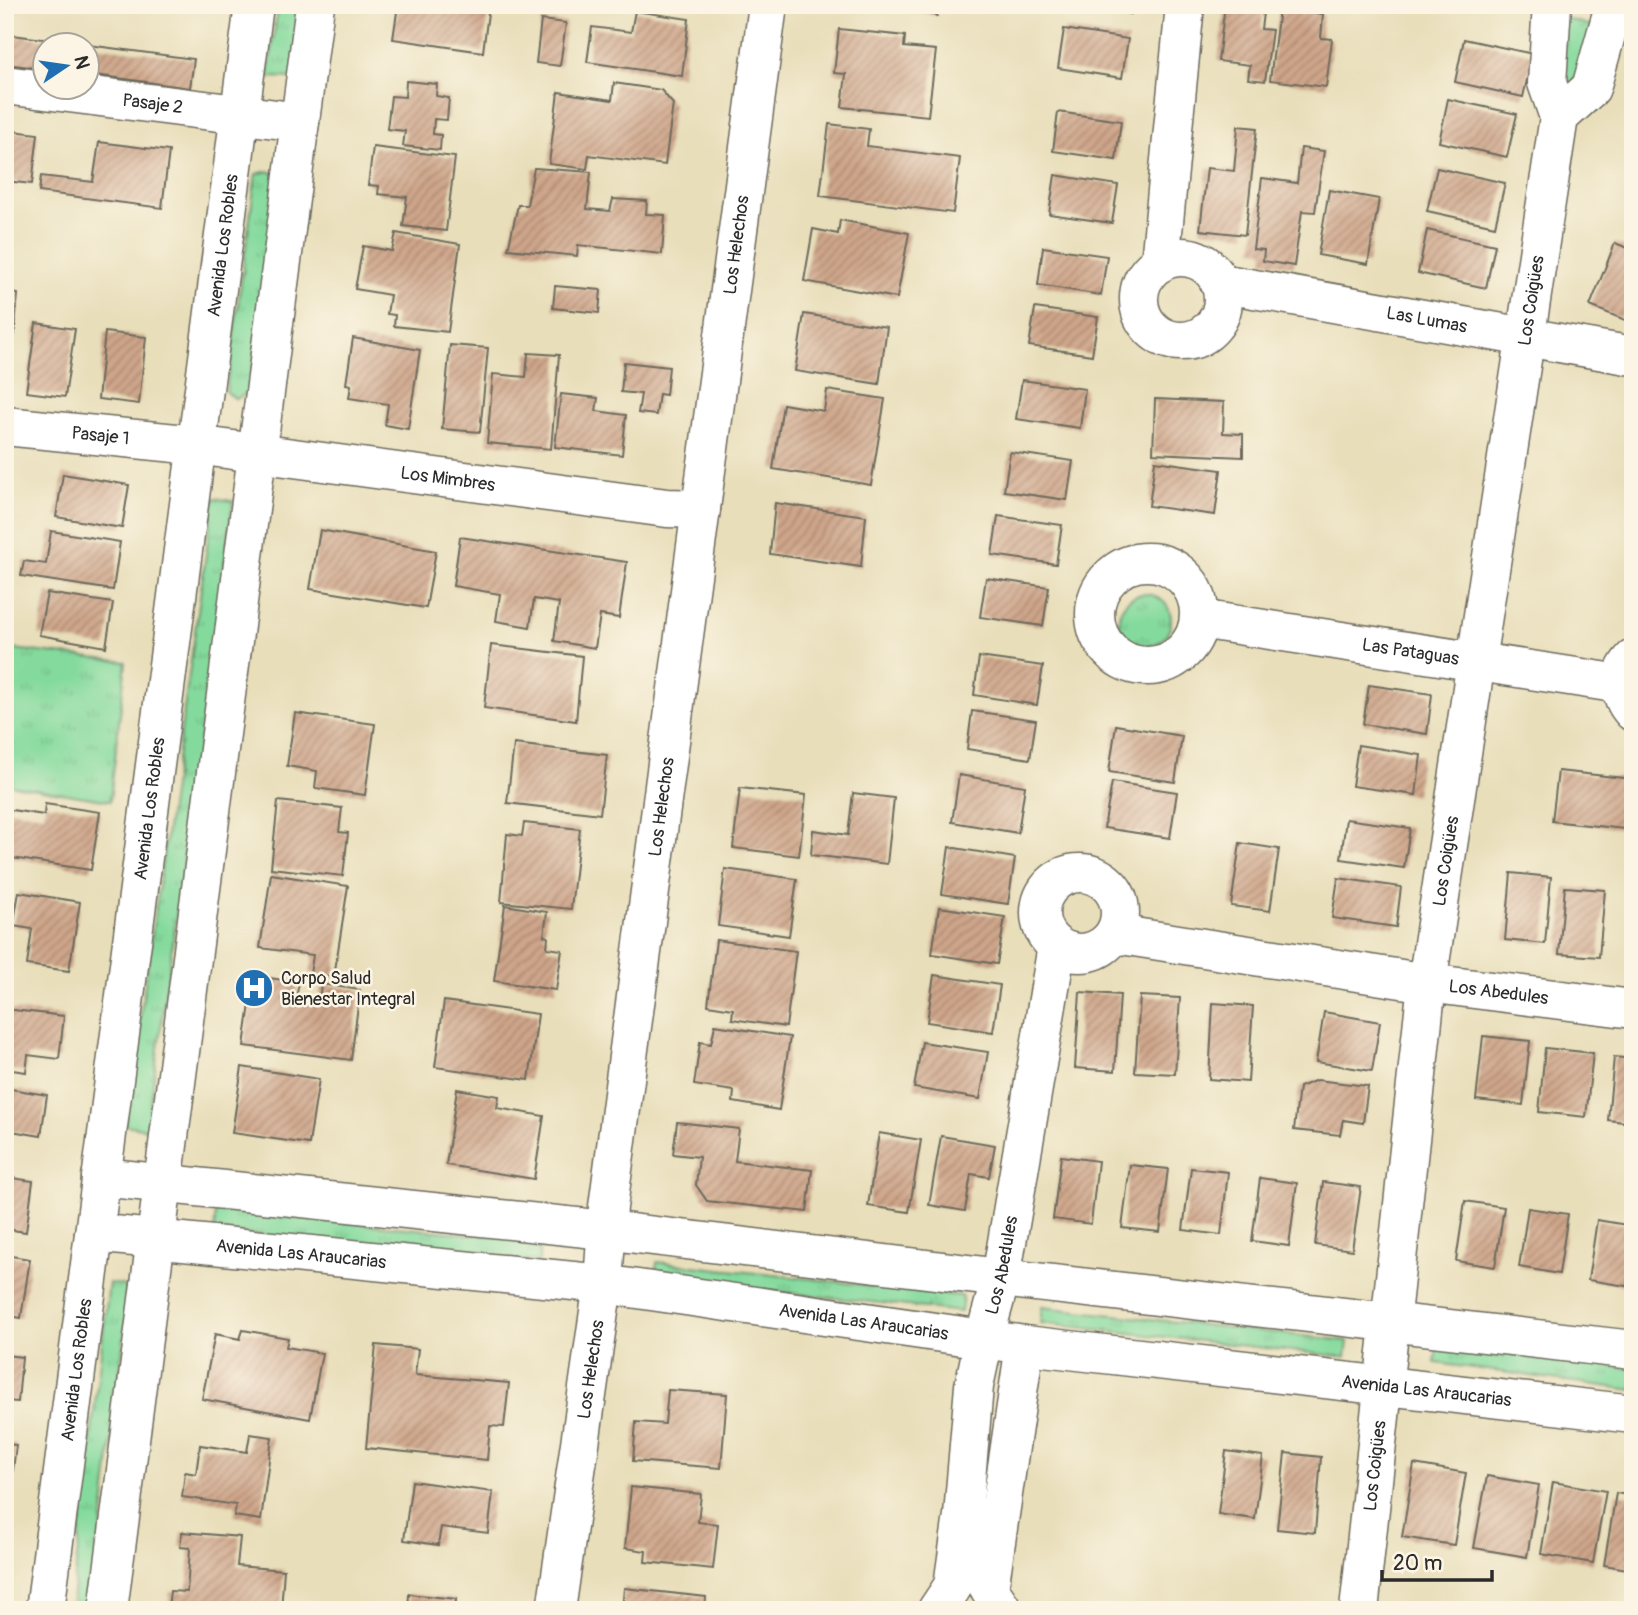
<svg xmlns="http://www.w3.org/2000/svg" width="1638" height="1615" font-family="Pangolin,sans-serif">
	<defs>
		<pattern id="grass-tufts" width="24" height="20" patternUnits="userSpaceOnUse" patternTransform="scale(1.75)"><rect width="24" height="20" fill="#84da9d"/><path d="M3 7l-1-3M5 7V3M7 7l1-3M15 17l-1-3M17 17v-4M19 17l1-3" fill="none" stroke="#72bb87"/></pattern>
		<pattern id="building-hatch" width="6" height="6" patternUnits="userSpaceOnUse" patternTransform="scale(1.75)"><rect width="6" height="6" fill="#cfa68a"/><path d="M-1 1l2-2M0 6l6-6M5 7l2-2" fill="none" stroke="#a88771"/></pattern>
	</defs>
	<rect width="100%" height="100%" fill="#fcf5e5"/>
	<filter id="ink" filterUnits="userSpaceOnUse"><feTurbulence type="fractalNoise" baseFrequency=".0143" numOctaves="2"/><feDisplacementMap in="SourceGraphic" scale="14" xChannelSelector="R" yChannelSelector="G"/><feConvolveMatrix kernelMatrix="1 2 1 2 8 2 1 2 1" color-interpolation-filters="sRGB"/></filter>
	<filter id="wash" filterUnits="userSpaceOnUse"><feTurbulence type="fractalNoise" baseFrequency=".00686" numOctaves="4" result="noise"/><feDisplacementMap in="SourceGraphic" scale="28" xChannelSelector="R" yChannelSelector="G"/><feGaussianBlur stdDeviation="1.57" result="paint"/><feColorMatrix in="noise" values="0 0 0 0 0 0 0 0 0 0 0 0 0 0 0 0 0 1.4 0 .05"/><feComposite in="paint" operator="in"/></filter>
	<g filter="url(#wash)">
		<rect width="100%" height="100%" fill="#e8deba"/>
		<!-- grass -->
		<g fill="url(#grass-tufts)" stroke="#588264" stroke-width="2">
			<polygon points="278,5 302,5 293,78 268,77"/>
			<polygon points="1559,17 1600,28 1569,91 1556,85"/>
			<polygon points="268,171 279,175 250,392 236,399 226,392 256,174"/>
			<polygon points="214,498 233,501 147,1129 125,1125"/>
			<circle cx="1145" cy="620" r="26"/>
			<polygon points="5,648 126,662 110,801 5,784"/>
			<polygon points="216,1210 541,1241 539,1262 214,1231"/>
			<polygon points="657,1262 963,1296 961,1312 655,1278"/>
			<polygon points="109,1283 122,1285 129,1294 92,1610 71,1610"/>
			<polygon points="1042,1307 1348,1341 1346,1357 1040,1323"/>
			<polygon points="1438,1342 1633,1369 1633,1390 1435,1363"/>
		</g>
		<g id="blocks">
			<!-- building -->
			<g fill="url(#building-hatch)">
				<polygon points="398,5 489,5 483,52 393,39"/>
				<polygon points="891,5 939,5 937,16"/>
				<polygon points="1085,5 1132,5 1131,14"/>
				<polygon points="1225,5 1264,5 1261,29 1272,30 1265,81 1248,79 1250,65 1218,61"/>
				<polygon points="1279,9 1323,14 1321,38 1332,39 1326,87 1270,80"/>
				<polygon points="635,11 689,19 682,76 587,62 592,27 631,32"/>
				<polygon points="541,20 566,23 560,66 536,63"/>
				<polygon points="839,29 905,36 904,47 936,50 928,116 842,107 846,74 834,73"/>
				<polygon points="1064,29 1128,39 1122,78 1058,68"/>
				<polygon points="5,34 80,44 80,46 46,46 46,69 5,64"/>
				<polygon points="1464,39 1533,54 1523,97 1455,82"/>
				<polygon points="88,45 194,59 190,88 88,74"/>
				<polygon points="406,81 437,84 436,96 449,98 447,120 434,119 433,134 441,135 440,150 403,146 405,131 387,129 391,96 405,97"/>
				<polygon points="614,83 661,90 673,104 665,165 589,155 587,169 549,164 558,92 612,100"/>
				<polygon points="1448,99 1517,114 1507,157 1439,142"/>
				<polygon points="1058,112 1121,121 1116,160 1053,151"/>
				<polygon points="829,124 869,129 867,146 960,158 953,213 820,196"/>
				<polygon points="1238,126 1257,128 1245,235 1200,230 1207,168 1234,171"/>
				<polygon points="5,130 38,134 32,184 5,181"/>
				<polygon points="99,142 169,151 162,208 39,192 41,176 93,182"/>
				<polygon points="373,147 455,157 446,231 403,226 407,197 378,194 379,186 368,185"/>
				<polygon points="1301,148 1324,151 1315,212 1302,211 1294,266 1263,261 1264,250 1253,249 1262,178 1297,183"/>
				<polygon points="534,168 591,172 587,209 610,211 613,199 647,201 646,214 665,215 662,254 578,245 577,256 508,249 518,205 527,205"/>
				<polygon points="1437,168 1505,183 1495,226 1427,211"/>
				<polygon points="1055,175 1118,185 1112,223 1049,214"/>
				<polygon points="1329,190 1379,199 1368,264 1318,255"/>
				<polygon points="840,220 909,233 897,298 804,281 813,229 838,234"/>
				<polygon points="1427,230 1495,245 1486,288 1418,273"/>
				<polygon points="396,233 460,244 448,332 394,326 395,315 387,314 390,295 355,289 363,246 392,251"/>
				<polygon points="1615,243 1633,250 1633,317 1630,322 1590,306"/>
				<polygon points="1043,247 1107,256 1101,295 1038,285"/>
				<polygon points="555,286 601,290 599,313 553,308"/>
				<polygon points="5,292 18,294 9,390 5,389"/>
				<polygon points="1035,308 1098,317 1092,355 1029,346"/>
				<polygon points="804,314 887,327 879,384 795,371"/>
				<polygon points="36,323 75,329 65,397 26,392"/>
				<polygon points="105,332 146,337 139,404 98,399"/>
				<polygon points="353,338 420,350 408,429 385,425 388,404 349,398 351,385 346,384"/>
				<polygon points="450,345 488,348 480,432 442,429"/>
				<polygon points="528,353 559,355 551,449 487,443 493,374 526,377"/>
				<polygon points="624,362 669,367 666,395 659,394 656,415 638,413 641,394 621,392"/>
				<polygon points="1022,380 1085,389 1080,428 1016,419"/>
				<polygon points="827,390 885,399 871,485 773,469 783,404 824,411"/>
				<polygon points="561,394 598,398 596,411 626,415 622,455 555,447"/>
				<polygon points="1155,399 1224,402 1223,433 1243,434 1243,457 1153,453"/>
				<polygon points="1010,452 1073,461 1067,500 1004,491"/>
				<polygon points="1155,461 1221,470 1215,515 1149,506"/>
				<polygon points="63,474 129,485 122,528 56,517"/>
				<polygon points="775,503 866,516 861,567 770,554"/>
				<polygon points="998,516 1062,525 1056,564 992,555"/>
				<polygon points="320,530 436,551 426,608 310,589"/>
				<polygon points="51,531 120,542 113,590 21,576 24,561 46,564"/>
				<polygon points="460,537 627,562 619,618 600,615 595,648 554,641 559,603 534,599 530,627 496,621 500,594 453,586"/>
				<polygon points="986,578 1049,587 1043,626 980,617"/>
				<polygon points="47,593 113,603 106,647 39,635"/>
				<polygon points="491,645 582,656 576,721 484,708"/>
				<polygon points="979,657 1043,666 1037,705 974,695"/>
				<polygon points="1369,685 1432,694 1427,734 1363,724"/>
				<polygon points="972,711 1036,720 1030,759 967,749"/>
				<polygon points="295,713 375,724 365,795 315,788 317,771 287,766"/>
				<polygon points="1116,725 1182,736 1175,782 1109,772"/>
				<polygon points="514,744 607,755 600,814 507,803"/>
				<polygon points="1358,745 1421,755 1416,795 1352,786"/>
				<polygon points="1558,771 1633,779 1633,830 1552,821"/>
				<polygon points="959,775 1025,786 1018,833 952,822"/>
				<polygon points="1112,782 1177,792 1170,838 1104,828"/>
				<polygon points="740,788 806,795 799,856 733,848"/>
				<polygon points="853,793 894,798 887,864 811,855 813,830 848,835"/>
				<polygon points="278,801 342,808 339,832 348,833 343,876 271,868"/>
				<polygon points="45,804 100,812 91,870 5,857 5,809 44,815"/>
				<polygon points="1346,819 1410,828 1404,868 1341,859"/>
				<polygon points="524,823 580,829 571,909 501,902 507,834 522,836"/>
				<polygon points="1240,843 1279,849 1270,911 1231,906"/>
				<polygon points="949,847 1015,858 1008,904 942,894"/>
				<polygon points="725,869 797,879 789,936 718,926"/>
				<polygon points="1511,873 1551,877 1545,944 1505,940"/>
				<polygon points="271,874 348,886 334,977 310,974 313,955 260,948"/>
				<polygon points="1338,878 1401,887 1396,927 1332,918"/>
				<polygon points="1565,887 1605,890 1599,957 1559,954"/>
				<polygon points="19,892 80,902 69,971 27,965 32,929 13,926"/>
				<polygon points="505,905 547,912 544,936 548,937 547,948 562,950 556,990 494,981"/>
				<polygon points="939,907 1005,917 997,964 932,954"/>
				<polygon points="716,940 796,951 786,1027 732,1019 733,1009 708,1005"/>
				<polygon points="934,975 1000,985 993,1032 927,1022"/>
				<polygon points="254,976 299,982 296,999 319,1002 321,984 360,990 351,1060 244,1046"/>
				<polygon points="1080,992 1120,995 1115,1071 1075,1068"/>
				<polygon points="1140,996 1180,998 1175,1074 1135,1072"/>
				<polygon points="444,1001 538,1014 529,1080 435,1067"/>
				<polygon points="1213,1003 1253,1006 1248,1082 1209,1079"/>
				<polygon points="5,1009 64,1016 59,1059 28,1055 26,1072 5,1069"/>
				<polygon points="1324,1012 1380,1022 1372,1071 1316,1062"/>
				<polygon points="715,1025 790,1037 779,1110 733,1102 734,1091 694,1085 700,1042 711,1044"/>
				<polygon points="1483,1036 1530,1041 1523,1105 1476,1100"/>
				<polygon points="922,1042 988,1052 980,1099 914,1088"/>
				<polygon points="1545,1048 1593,1053 1586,1117 1539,1112"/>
				<polygon points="1614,1057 1633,1059 1633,1123 1608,1120"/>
				<polygon points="242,1067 319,1079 309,1144 232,1133"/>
				<polygon points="1317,1080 1368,1086 1363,1123 1343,1120 1340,1135 1294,1130 1299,1087"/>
				<polygon points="5,1088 47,1095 41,1136 5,1130"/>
				<polygon points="457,1089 499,1096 497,1108 544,1116 534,1179 446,1165"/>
				<polygon points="677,1122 739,1129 735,1161 812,1170 807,1212 707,1201 696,1185 699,1157 673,1154"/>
				<polygon points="879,1133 921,1140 909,1212 868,1206"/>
				<polygon points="941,1136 995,1145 989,1177 971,1174 965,1211 929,1205"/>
				<polygon points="1061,1156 1098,1161 1091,1224 1053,1219"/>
				<polygon points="1130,1165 1168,1169 1160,1232 1122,1228"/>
				<polygon points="1191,1168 1228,1172 1221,1235 1183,1230"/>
				<polygon points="5,1177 33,1181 26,1232 5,1229"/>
				<polygon points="1260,1178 1297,1183 1289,1246 1252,1241"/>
				<polygon points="1323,1182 1361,1187 1352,1250 1315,1245"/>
				<polygon points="1465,1201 1504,1207 1495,1267 1456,1261"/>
				<polygon points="1528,1208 1568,1214 1559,1274 1519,1267"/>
				<polygon points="1597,1220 1633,1226 1633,1251 1627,1286 1588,1280"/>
				<polygon points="5,1255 30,1259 21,1318 5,1315"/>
				<polygon points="243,1330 288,1338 286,1347 322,1353 310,1419 202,1399 215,1334 240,1339"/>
				<polygon points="376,1345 418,1349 415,1375 509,1383 504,1427 490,1426 487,1460 366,1448"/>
				<polygon points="5,1355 22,1357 18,1402 5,1401"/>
				<polygon points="668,1390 727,1394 721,1468 633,1461 636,1422 665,1424"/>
				<polygon points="250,1434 272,1437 261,1520 234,1516 236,1505 182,1497 185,1472 196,1474 200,1445 247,1452"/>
				<polygon points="5,1444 16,1445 9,1504 5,1503"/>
				<polygon points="1226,1451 1263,1456 1255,1519 1218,1514"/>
				<polygon points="1285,1453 1321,1457 1315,1533 1277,1529"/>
				<polygon points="1414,1464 1466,1473 1454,1545 1402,1537"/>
				<polygon points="1487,1476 1539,1485 1527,1557 1474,1548"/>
				<polygon points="412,1481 493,1492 488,1533 441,1527 438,1545 404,1540"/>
				<polygon points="1553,1482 1606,1491 1593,1563 1541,1554"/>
				<polygon points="631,1487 701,1494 698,1522 718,1524 713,1569 645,1562 646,1551 625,1548"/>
				<polygon points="1616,1493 1633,1496 1633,1570 1604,1565"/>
				<polygon points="182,1532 240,1537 237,1566 284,1570 281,1610 168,1608 170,1591 187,1592 190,1548 180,1547"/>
				<polygon points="624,1588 706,1597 705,1610 622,1610"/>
				<polygon points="409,1594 456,1599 455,1610 408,1610"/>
			</g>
		</g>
	</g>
	<g filter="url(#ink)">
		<use href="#blocks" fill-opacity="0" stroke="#6d6a5d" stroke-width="2"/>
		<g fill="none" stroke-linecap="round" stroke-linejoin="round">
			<!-- minor casing -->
			<g stroke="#6d6a5d" stroke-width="41">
				<g id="minor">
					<path id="s1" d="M 5,85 L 300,122"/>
					<polyline points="1559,117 1591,88 1611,17"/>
					<circle cx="1181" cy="299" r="42"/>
					<polyline points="1160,263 1185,5"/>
					<path id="s2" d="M 1220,283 L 1633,356"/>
					<path id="s3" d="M 5,426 L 196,445 L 667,508 L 701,509"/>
					<circle cx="1147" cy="614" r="52"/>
					<path id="s4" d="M 1199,619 L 1621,684"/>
					<path d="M 1633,659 C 1618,675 1618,696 1633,712"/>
					<circle cx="1080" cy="913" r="40"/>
					<path id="s5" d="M 1115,934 L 1427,983 L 1633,1009"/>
					<polyline points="101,1177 605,1230 1001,1278 1633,1350"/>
					<path id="s6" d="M 94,1233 L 603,1284 L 1025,1345 L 1633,1414"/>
					<path id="s7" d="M 45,1610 L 254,5"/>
					<polyline points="108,1610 315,5"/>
					<path id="s8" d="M 556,1610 L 603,1284 L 608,1207 L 768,5"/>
					<path id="s9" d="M 937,1610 L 953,1586 L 963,1515 L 974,1386 L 984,1339 L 1001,1278 L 1057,946"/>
					<polyline points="1003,1610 989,1589 1025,1345"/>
					<path id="s10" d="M 1359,1610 L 1427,983 L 1559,117 L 1547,83 L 1552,5"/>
				</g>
			</g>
			<!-- minor -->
			<use href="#minor" stroke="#fff" stroke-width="38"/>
		</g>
	</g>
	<!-- icons -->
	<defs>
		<g id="hospital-disc" transform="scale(2.0125)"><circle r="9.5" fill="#1f6fb2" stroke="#fcf5e5"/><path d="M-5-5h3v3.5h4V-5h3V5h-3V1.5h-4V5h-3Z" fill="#fff"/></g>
	</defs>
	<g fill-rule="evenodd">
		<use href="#hospital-disc" x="254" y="988"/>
	</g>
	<g text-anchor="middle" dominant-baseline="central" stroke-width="5" stroke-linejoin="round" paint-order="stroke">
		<!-- street labels -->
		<g font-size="18" fill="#2b2b2b" stroke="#fcf5e5">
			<text stroke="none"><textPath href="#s1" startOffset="149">Pasaje 2</textPath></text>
			<text stroke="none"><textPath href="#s7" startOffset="1376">Avenida Los Robles</textPath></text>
			<text stroke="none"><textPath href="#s8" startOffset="1377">Los Helechos</textPath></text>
			<text stroke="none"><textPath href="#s10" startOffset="1321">Los Coigües</textPath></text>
			<text stroke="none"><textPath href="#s2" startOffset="210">Las Lumas</textPath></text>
			<text stroke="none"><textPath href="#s3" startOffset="96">Pasaje 1</textPath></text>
			<text stroke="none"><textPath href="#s3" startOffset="446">Los Mimbres</textPath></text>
			<text stroke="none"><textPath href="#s4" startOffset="214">Las Pataguas</textPath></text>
			<text stroke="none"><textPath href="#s7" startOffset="808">Avenida Los Robles</textPath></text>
			<text stroke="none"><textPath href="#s8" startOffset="810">Los Helechos</textPath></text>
			<text stroke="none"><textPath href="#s10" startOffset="754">Los Coigües</textPath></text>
			<text stroke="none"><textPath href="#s5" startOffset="388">Los Abedules</textPath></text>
			<text stroke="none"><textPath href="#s6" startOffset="208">Avenida Las Araucarias</textPath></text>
			<text stroke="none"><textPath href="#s9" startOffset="354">Los Abedules</textPath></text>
			<text stroke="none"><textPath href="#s6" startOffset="775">Avenida Las Araucarias</textPath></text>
			<text stroke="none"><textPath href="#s7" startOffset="242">Avenida Los Robles</textPath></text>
			<text stroke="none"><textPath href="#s8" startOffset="243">Los Helechos</textPath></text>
			<text stroke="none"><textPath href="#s6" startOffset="1342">Avenida Las Araucarias</textPath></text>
			<text stroke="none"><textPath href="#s10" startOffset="145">Los Coigües</textPath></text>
		</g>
		<!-- poi labels -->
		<g font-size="18" fill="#2b2b2b" stroke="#fcf5e5" text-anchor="start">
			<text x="281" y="978">Corpo Salud<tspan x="281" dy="21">Bienestar Integral</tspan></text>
		</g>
	</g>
	<!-- margin -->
	<rect width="1638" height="1615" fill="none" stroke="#fcf5e5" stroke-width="28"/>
	<!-- north arrow -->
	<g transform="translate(66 66) rotate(77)"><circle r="33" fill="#fcf5e5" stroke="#a8a49b" stroke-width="2"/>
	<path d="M0-5L12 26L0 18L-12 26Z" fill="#1f6fb2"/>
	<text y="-10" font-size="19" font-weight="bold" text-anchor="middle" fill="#2b2b2b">N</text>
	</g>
	<!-- scale -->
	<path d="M1382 1570v10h110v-10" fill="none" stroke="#2b2b2b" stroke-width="3.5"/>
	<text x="1393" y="1570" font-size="21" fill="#2b2b2b" stroke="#fcf5e5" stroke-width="5" paint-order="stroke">20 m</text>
</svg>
